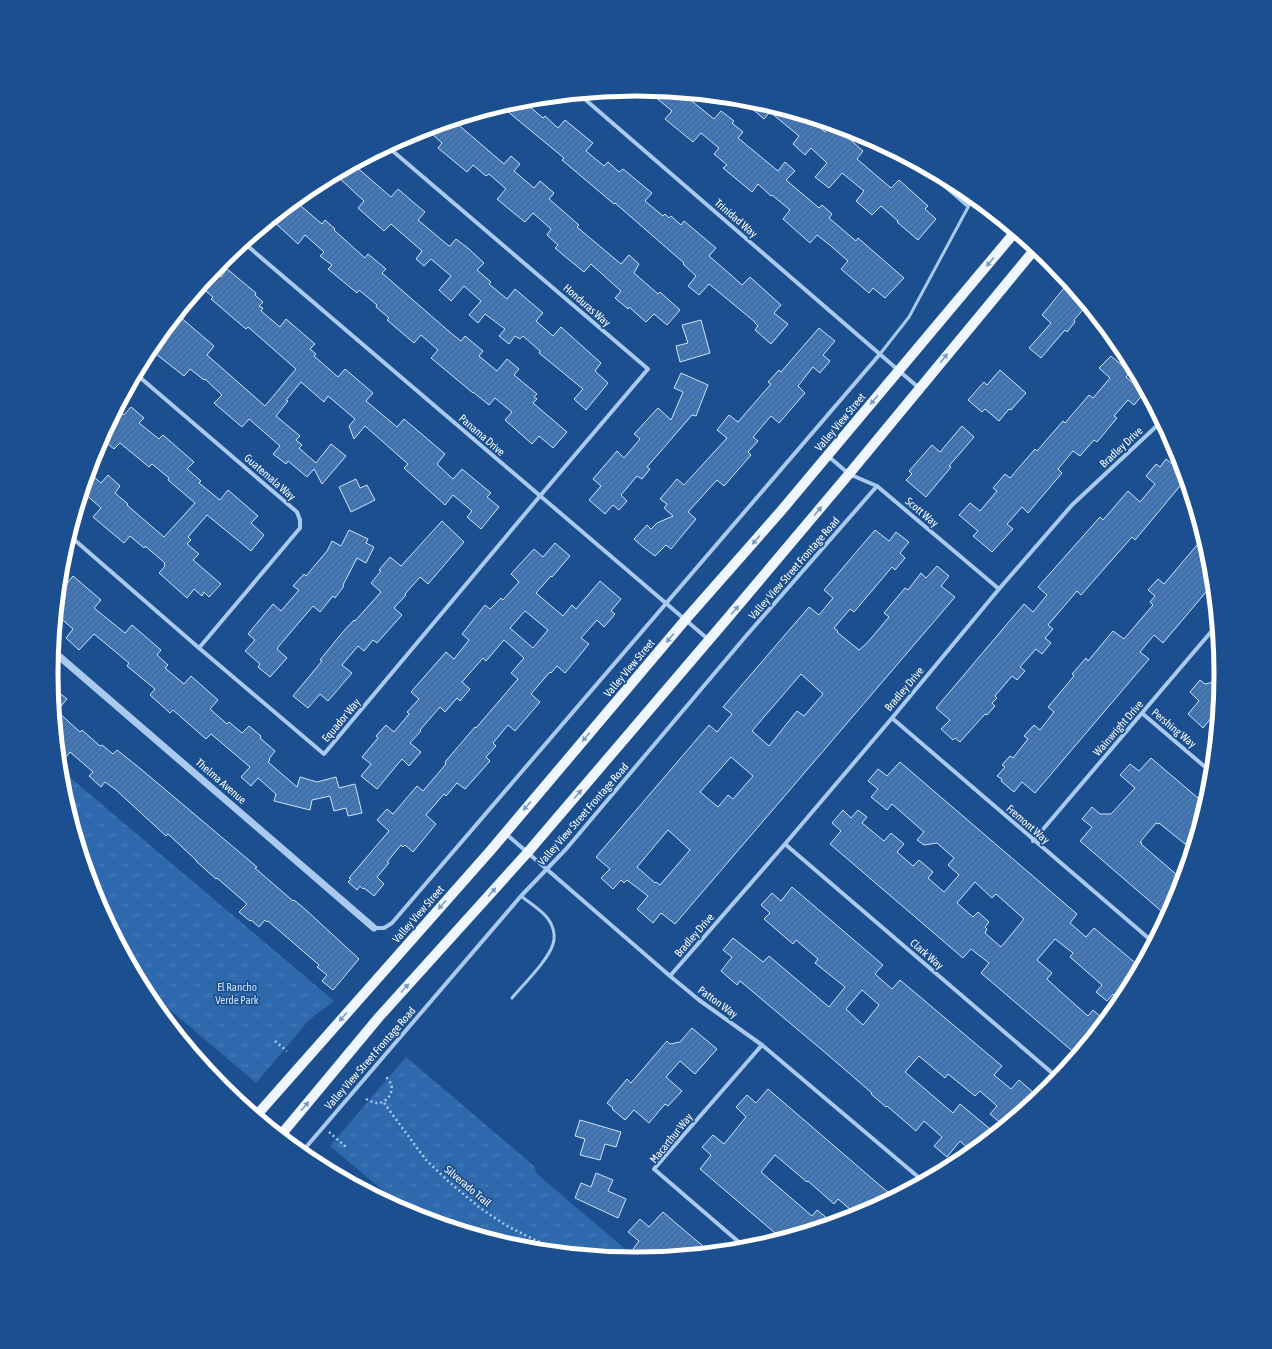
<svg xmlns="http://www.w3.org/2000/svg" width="1272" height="1349" font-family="'Asap Condensed',sans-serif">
	<defs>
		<pattern id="park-tufts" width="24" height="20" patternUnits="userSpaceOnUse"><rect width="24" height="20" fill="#2e69ad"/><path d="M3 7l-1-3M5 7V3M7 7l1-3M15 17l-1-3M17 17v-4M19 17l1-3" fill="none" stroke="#4d80b9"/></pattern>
		<pattern id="building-hatch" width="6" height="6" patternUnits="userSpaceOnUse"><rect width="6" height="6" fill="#4478b7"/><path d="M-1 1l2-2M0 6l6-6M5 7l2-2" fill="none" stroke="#486282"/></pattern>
	</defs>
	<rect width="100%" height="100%" fill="#1b4f8f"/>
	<!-- park -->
	<g fill="url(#park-tufts)">
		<polygon points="60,769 334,1001 309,1020 256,1083 142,986 95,898 62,788"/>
		<polygon points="406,1057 534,1166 537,1174 637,1259 522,1248 412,1215 330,1146"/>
	</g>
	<!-- building -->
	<g fill="url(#building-hatch)" stroke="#cfe3fa" fill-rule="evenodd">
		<polygon points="648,91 683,94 714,119 721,111 734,121 732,123 743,132 738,138 778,171 785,162 795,171 786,180 819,208 822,205 832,214 829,218 856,241 858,238 904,278 885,298 873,288 869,293 841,269 848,261 831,246 817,235 810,243 783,219 790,210 772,195 771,196 758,184 752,192 723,168 727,165 714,154 719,148 701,133 693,142 665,119 672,111"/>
		<polygon points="742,100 750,101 810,119 825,132 831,125 835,126 863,151 857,159 891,188 899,180 928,206 925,209 936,219 918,240 897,222 898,221 881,206 872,215 856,201 864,191 842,173 829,188 815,177 827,163 811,148 805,155 793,144 799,136 770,112 764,119"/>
		<polygon points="523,101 543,118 545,116 558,128 565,120 593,143 586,151 604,166 608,162 619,172 623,169 652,193 645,201 663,216 665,214 669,218 671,216 681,225 684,221 716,248 709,256 731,275 742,285 750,277 781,305 774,313 788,324 771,344 755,330 758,326 755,323 755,322 709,284 699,295 688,286 696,276 683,264 684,263 615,203 614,204 562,160 564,158 507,111 508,110 504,106"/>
		<polygon points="454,121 504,164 511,156 520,164 514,171 534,188 540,181 554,193 549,199 579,225 577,227 621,264 629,255 639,264 634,273 658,294 660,292 680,310 667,325 654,314 646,322 629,307 628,309 615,298 621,291 591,264 584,272 568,259 555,248 558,245 547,235 551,229 533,213 525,222 510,210 497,199 506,189 489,174 486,176 473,165 467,172 438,148 442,143 431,133 436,127"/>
		<polygon points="354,165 391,197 398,189 413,202 425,212 418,220 449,246 450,246 456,239 469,249 484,263 477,270 491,282 489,284 507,299 515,289 543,313 536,321 553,336 561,327 601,363 595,371 608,383 586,410 574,399 583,389 539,353 540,351 523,336 520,339 515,336 509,344 499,336 505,329 485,314 478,323 469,315 481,301 464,286 451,301 439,290 451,276 431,259 424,266 416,259 422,251 391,224 384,231 358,208 364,201 336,175"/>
		<polygon points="295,201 322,224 325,220 335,229 334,230 365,258 368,254 386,269 382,273 452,334 461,341 465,336 483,351 479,356 497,371 507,359 519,369 514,375 537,394 534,397 537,399 533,403 567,432 553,448 539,436 532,444 505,420 512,412 495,398 489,405 473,392 473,393 431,358 438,350 421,335 414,343 387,320 389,318 376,307 377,305 359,290 357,293 328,269 332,265 320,256 324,252 305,235 298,244 272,220"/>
		<polygon points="227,269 256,293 255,295 263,302 259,306 263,308 261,311 280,327 286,319 315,344 310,349 316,354 314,356 338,377 345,369 373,393 366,401 397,427 404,419 445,454 437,464 453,479 462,469 491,493 487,497 499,507 481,529 467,517 472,511 453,495 445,505 404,468 408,464 365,426 354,439 349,426 355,419 328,396 324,402 301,382 286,400 288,401 276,416 300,436 296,440 302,445 299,448 316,463 331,444 346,456 322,484 314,469 307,477 288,461 286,464 273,454 280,446 249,419 242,427 214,403 222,395 205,379 204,380 190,369 184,376 156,354 162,347 161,345 163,342 159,339 179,316 214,346 207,355 265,406 290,376 296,369 248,327 246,329 211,299 213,297 201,287 214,271 221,277"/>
		<polygon points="1065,287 1070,291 1073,289 1086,306 1074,320 1075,322 1067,332 1065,330 1041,358 1029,348 1051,323 1042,315"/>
		<polygon points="701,320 710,353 680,362 676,346 688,343 682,325"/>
		<polygon points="819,328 835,341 823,355 830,361 820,373 813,367 798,386 805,393 779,423 771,416 753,437 758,441 748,452 751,455 724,486 717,480 688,512 696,519 671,549 666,545 655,556 643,547 634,539 647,525 651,529 657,523 673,516 664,508 667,504 660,499 677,479 684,485 727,438 717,430 729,415 738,422 771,384 768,382 779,370 781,372"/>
		<polygon points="1111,356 1130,372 1126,377 1144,393 1134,405 1128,400 1114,416 1117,418 1097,442 1094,440 1080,456 1073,451 1058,469 1062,473 1028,513 1022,507 1007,524 1013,529 992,552 973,536 978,531 959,515 970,503 980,511 997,491 993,488 1005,474 1010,478 1035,449 1037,451 1063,421 1065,423 1089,395 1093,398 1110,378 1099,368"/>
		<polygon points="1000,370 1026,393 1011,410 1009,409 999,421 985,409 982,412 968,400 984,382 987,385"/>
		<polygon points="681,373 708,385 696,416 692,415 647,467 650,469 642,479 637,476 621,495 627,501 619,510 613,505 605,514 589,500 601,486 593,479 617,451 624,458 640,439 634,434 658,408 671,420 683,392 674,388"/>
		<polygon points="131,407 144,418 139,423 159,439 163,435 194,462 187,469 201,481 199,483 220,500 228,490 258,516 251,523 264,535 251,551 207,515 188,537 191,540 187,544 199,554 193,560 221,584 209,597 204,592 202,596 194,589 187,598 159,573 165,566 164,565 165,563 145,546 144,548 130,536 124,543 93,517 101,508 83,492 89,473 101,483 108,475 120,486 115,493 128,504 127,505 164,537 195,503 168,480 169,478 152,464 149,467 120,443 114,449 102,439 117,410 124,415"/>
		<polygon points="962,426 974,437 949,466 951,467 926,497 906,480 912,474 909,471 932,445 940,452"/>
		<polygon points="1166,459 1184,474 1185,480 1135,540 1132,537 1081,595 1077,591 1048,625 1053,629 1045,638 1051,643 1042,654 1036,649 1020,667 1025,671 1017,680 1012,676 995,696 997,698 992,703 995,706 987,715 985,714 960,742 955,738 953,740 941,729 950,720 936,708 1024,604 1033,612 1047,595 1038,587 1100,517 1103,520 1128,491 1140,502 1155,484 1146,476 1156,464 1160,467"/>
		<polygon points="356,479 360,488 367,485 375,500 351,512 339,487"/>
		<polygon points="442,521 464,542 428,584 420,577 405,594 406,595 394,608 402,615 377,643 373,640 364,651 358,646 342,665 352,673 328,701 320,694 308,708 293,696 322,661 320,660 342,633 354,620 355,621 381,592 371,583 381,571 379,570 390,557 401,566"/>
		<polygon points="349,530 368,539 366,543 374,547 366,563 357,558 343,585 344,586 335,598 333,596 320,612 313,606 279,646 277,649 287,658 270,677 258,667 260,664 245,651 255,640 248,634 273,604 281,611 299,590 293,586 304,574 306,576 327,551 332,541 341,546"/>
		<path d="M 875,530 L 889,541 L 896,532 L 909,542 L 900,553 L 905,558 L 895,570 L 892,567 L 854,612 L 850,609 L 834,628 L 838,631 L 837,632 L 859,650 L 867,643 L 889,617 L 884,613 L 905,588 L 908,590 L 921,573 L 926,578 L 937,566 L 949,576 L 941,586 L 955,597 L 675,924 L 661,913 L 653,923 L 637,909 L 648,896 L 627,880 L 624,883 L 621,880 L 613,889 L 601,878 L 610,869 L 596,857 L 709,725 L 717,732 L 732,714 L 723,707 L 809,607 L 819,615 L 833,598 L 824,590 ZM 801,674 L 823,694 L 804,716 L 797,711 L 769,746 L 752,731 ZM 731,757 L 753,776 L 733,799 L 728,795 L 718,807 L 700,792 ZM 668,830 L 690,850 L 660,885 L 656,882 L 655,883 L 637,867 Z"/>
		<polygon points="1203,538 1210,561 1212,585 1163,643 1154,635 1140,652 1149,659 1035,793 1022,782 1014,792 1001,781 1002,779 997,776 1005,767 1002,765 1010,756 1013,758 1028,739 1024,736 1034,725 1040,730 1054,712 1048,707 1074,676 1072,674 1086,658 1088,661 1113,631 1124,639 1153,605 1150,602 1155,596 1148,590 1158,579 1164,584"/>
		<path d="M 555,543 L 570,556 L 552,577 L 551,576 L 536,593 L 563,616 L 572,605 L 576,609 L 600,581 L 621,599 L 611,611 L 615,614 L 604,627 L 597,620 L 581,638 L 589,644 L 565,673 L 557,666 L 551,673 L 550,672 L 531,694 L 540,702 L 515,731 L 508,725 L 493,743 L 496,746 L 486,757 L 490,761 L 465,789 L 457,783 L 446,796 L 444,794 L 426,815 L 436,824 L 413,852 L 405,845 L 403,847 L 401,845 L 387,862 L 389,863 L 377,877 L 384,884 L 374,896 L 364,888 L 363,889 L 360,886 L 357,890 L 348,882 L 351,879 L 349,878 L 389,831 L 377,820 L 387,809 L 393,814 L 417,786 L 423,791 L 446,764 L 445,762 L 475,727 L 476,728 L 518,679 L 511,673 L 524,658 L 504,640 L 486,661 L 483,658 L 462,682 L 470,689 L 460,701 L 457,698 L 445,712 L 440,707 L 420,730 L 421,731 L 410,743 L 421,752 L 409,766 L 402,759 L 377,789 L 361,776 L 371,764 L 362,757 L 378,738 L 376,736 L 386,725 L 394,732 L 409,714 L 407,712 L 419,699 L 411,692 L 446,652 L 454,659 L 469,640 L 462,634 L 485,605 L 490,609 L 501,598 L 503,600 L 519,582 L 511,574 L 522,562 L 534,549 L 543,557 ZM 525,611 L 548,630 L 533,648 L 510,628 Z"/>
		<polygon points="73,576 101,600 94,608 125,633 132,625 161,650 157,655 168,665 165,668 184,684 191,676 218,700 210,709 227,724 229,722 242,733 249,726 261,736 260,738 275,751 269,759 270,760 268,762 297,787 300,777 317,782 336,777 339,788 355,784 362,813 348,816 346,808 334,811 330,796 312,800 310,810 274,801 276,794 258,778 251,786 241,777 250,767 211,734 206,739 173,710 170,713 150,695 155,689 127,666 129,663 94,634 79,650 66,638 73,629 57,615 61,578 67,583"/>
		<polygon points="1200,680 1205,684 1214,682 1220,687 1217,711 1203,728 1188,714 1199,701 1190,692"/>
		<polygon points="52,687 67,699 57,711 80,732 82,730 100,746 102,745 113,754 117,750 142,770 257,867 255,868 293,901 294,900 306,910 359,959 333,990 322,981 327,975 317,967 319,965 268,921 267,922 265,920 259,927 251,920 250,921 239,912 247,904 217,878 216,879 196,861 196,860 168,834 166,836 116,790 105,782 101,787 89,776 93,772 70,752 66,757 58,750"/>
		<polygon points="1151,758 1205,804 1193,843 1189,839 1185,844 1159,823 1158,824 1156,823 1140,842 1142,843 1141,844 1177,875 1174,879 1181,884 1176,899 1167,916 1080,841 1092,827 1082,819 1092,807 1100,814 1111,814 1135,788 1120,775 1130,764 1139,771"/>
		<path d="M 900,762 L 1077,914 L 1070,923 L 1086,937 L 1094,928 L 1139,966 L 1126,982 L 1130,985 L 1121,1001 L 1113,994 L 1107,1001 L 1096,992 L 1102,985 L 1070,957 L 1073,953 L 1055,939 L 1037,960 L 1052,973 L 1047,979 L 1061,992 L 1088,1016 L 1093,1010 L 1102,1018 L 1097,1023 L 1101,1026 L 1077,1055 L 981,973 L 989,963 L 971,949 L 963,958 L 830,844 L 841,831 L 832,823 L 843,810 L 851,818 L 858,810 L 867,817 L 862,823 L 884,841 L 891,833 L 904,844 L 897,852 L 913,866 L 919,860 L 933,872 L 928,878 L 944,892 L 959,875 L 948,865 L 954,858 L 937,843 L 924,845 L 917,840 L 924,832 L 892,804 L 887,810 L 871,797 L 878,789 L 868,781 L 878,769 L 887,776 ZM 975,882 L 992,898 L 996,894 L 1024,919 L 1001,947 L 985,933 L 987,929 L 985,927 L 989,922 L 978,912 L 973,917 L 957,903 Z"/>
		<path d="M 792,887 L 883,965 L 875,974 L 892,989 L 900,980 L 1002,1066 L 994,1075 L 1011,1089 L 1019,1080 L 1034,1093 L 1020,1109 L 1022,1111 L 1004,1126 L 990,1114 L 997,1106 L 980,1091 L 975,1096 L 948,1074 L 945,1078 L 919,1056 L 905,1072 L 953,1113 L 960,1104 L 990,1129 L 983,1138 L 986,1140 L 972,1152 L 960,1141 L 947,1157 L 934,1146 L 942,1137 L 924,1121 L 916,1131 L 887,1106 L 886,1107 L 871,1094 L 872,1093 L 828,1055 L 740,981 L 737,985 L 721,971 L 732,957 L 723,950 L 733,938 L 763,962 L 769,956 L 829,1007 L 845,987 L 815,963 L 818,959 L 796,940 L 793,944 L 764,919 L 770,913 L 761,905 L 772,893 L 781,901 ZM 862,990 L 879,1005 L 863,1025 L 846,1009 Z"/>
		<polygon points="692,1028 717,1049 695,1074 680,1061 666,1077 682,1091 668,1106 665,1104 649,1123 634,1110 625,1120 612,1109 613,1108 607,1103 627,1079 631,1083 667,1041 670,1044 680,1042"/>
		<polygon points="768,1089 876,1182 894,1197 858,1216 838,1199 834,1204 808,1181 807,1182 775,1155 761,1172 812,1216 817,1210 827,1218 819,1227 782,1239 700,1169 711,1155 702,1147 713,1135 724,1144 746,1117 736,1107 747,1095 756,1103"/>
		<polygon points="580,1120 621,1132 616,1147 605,1144 600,1160 580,1155 585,1139 575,1136"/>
		<polygon points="596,1173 613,1180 608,1191 626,1199 618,1218 575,1198 581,1183 591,1187"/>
		<polygon points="663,1212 678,1225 710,1252 644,1259 633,1249 639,1241 628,1232 640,1219 649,1227"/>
	</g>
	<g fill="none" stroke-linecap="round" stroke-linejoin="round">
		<!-- path -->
		<g stroke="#a9c9ee" stroke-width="2.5" stroke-dasharray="2 3" stroke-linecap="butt">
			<polyline points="275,1041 287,1051"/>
			<path d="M 366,1099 C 370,1101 374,1103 378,1103 C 387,1103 394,1092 391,1084 C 390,1081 387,1078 385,1076"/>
			<polyline points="384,1103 426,1160 448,1181 480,1208 507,1226 535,1240 567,1253"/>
			<polyline points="329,1132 346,1147"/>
		</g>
		<!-- service -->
		<g stroke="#a9c9ee" stroke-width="3">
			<polyline points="880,354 909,317 973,198"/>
			<path d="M 512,998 C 523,985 549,959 553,944 C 555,938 554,931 552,926 C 547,913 531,904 521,896"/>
			<polyline points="221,1087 226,1091"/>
		</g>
		<!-- minor -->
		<g stroke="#a9c9ee" stroke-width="4">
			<polyline points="580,95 919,388"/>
			<polyline points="924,168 968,206"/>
			<polyline points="244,243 709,640"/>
			<polyline points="136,374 297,512 300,520 300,528 199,648"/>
			<polyline points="828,456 849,474 877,486 999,589"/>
			<polyline points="70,536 199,648 324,754 540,496 648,369 388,147"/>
			<polyline points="1143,714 1211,772"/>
			<polyline points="892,718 1153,942"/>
			<polyline points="505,833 670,976 699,1000 762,1045 923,1181"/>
			<polyline points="1033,841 1216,626"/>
			<polyline points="785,844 1058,1078"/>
			<polyline points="374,928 384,928 392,923 880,354"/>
			<polyline points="670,976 785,844 892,718 999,589 1072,505 1161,422"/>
			<polyline points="301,1153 521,896 567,848 746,636 877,486"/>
			<polyline points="747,1249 654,1169 762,1045"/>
		</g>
		<!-- tertiary -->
		<polyline stroke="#a9c9ee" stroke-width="7" points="53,651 374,928"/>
		<!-- primary -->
		<g stroke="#f0f6ff" stroke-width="10">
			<polyline points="256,1116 491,850 686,619 781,511 1015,232"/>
			<polyline points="280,1136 379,1017 528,852 726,620 849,474 1035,249"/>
		</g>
	</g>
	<!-- one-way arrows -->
	<defs><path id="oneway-solid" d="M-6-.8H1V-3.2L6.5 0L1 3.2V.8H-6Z"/></defs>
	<g fill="#7b9ac1">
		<use href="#oneway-solid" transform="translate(990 262) rotate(130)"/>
		<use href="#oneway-solid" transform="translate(944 358) rotate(-52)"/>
		<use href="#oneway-solid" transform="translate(874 400) rotate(130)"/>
		<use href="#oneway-solid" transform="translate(818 511) rotate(-50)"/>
		<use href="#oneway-solid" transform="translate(756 540) rotate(131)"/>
		<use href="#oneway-solid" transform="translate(735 610) rotate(-50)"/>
		<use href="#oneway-solid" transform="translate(670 638) rotate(130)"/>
		<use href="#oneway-solid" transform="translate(586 737) rotate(130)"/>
		<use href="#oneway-solid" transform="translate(578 794) rotate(-50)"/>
		<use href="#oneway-solid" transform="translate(527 806) rotate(130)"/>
		<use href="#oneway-solid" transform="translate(492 892) rotate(-48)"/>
		<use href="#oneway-solid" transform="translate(442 905) rotate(131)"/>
		<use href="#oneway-solid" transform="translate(405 988) rotate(-48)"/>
		<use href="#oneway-solid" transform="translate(343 1017) rotate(132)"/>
		<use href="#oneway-solid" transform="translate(305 1106) rotate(-50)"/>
	</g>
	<g text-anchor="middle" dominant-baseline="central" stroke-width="3.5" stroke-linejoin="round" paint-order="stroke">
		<!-- street labels -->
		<g font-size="11" fill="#fff" stroke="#1b4f8f">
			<text transform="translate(736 218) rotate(41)">Trinidad Way</text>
			<text transform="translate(587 305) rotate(41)">Honduras Way</text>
			<text transform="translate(840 422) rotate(-50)">Valley View Street</text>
			<text transform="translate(482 435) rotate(41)">Panama Drive</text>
			<text transform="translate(1121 447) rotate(-43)">Bradley Drive</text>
			<text transform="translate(270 477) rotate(41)">Guatemala Way</text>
			<text transform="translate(922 512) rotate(40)">Scott Way</text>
			<text transform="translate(794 568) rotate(-49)">Valley View Street Frontage Road</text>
			<text transform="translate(629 668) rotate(-50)">Valley View Street</text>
			<text transform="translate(904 689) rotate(-50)">Bradley Drive</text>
			<text transform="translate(341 720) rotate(-50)">Equador Way</text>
			<text transform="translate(1118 728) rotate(-49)">Wainwright Drive</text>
			<text transform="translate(1174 728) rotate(40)">Pershing Way</text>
			<text transform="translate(221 781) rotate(41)">Thelma Avenue</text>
			<text transform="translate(583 814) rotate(-49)">Valley View Street Frontage Road</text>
			<text transform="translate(1028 824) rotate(41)">Fremont Way</text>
			<text transform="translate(418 914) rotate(-49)">Valley View Street</text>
			<text transform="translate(694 935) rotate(-49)">Bradley Drive</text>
			<text transform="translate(927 954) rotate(41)">Clark Way</text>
			<text transform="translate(718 1002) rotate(36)">Patton Way</text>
			<text transform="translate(370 1058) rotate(-49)">Valley View Street Frontage Road</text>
			<text transform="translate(671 1138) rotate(-51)">Macarthur Way</text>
			<text transform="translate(468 1186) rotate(40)">Silverado Trail</text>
		</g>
		<!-- park labels -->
		<g font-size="11" fill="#cfe3fa" stroke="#1b4f8f">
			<text x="237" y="987">El Rancho<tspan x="237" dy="13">Verde Park</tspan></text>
		</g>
	</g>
	<!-- crop -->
	<path d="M0 0H1272V1349H0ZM58 674a578 578 0 1 1 1156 0a578 578 0 1 1-1156 0Z" fill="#1b4f8f" fill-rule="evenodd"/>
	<path fill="none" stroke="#fff" stroke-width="5" d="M58 674a578 578 0 1 1 1156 0a578 578 0 1 1-1156 0Z"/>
</svg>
